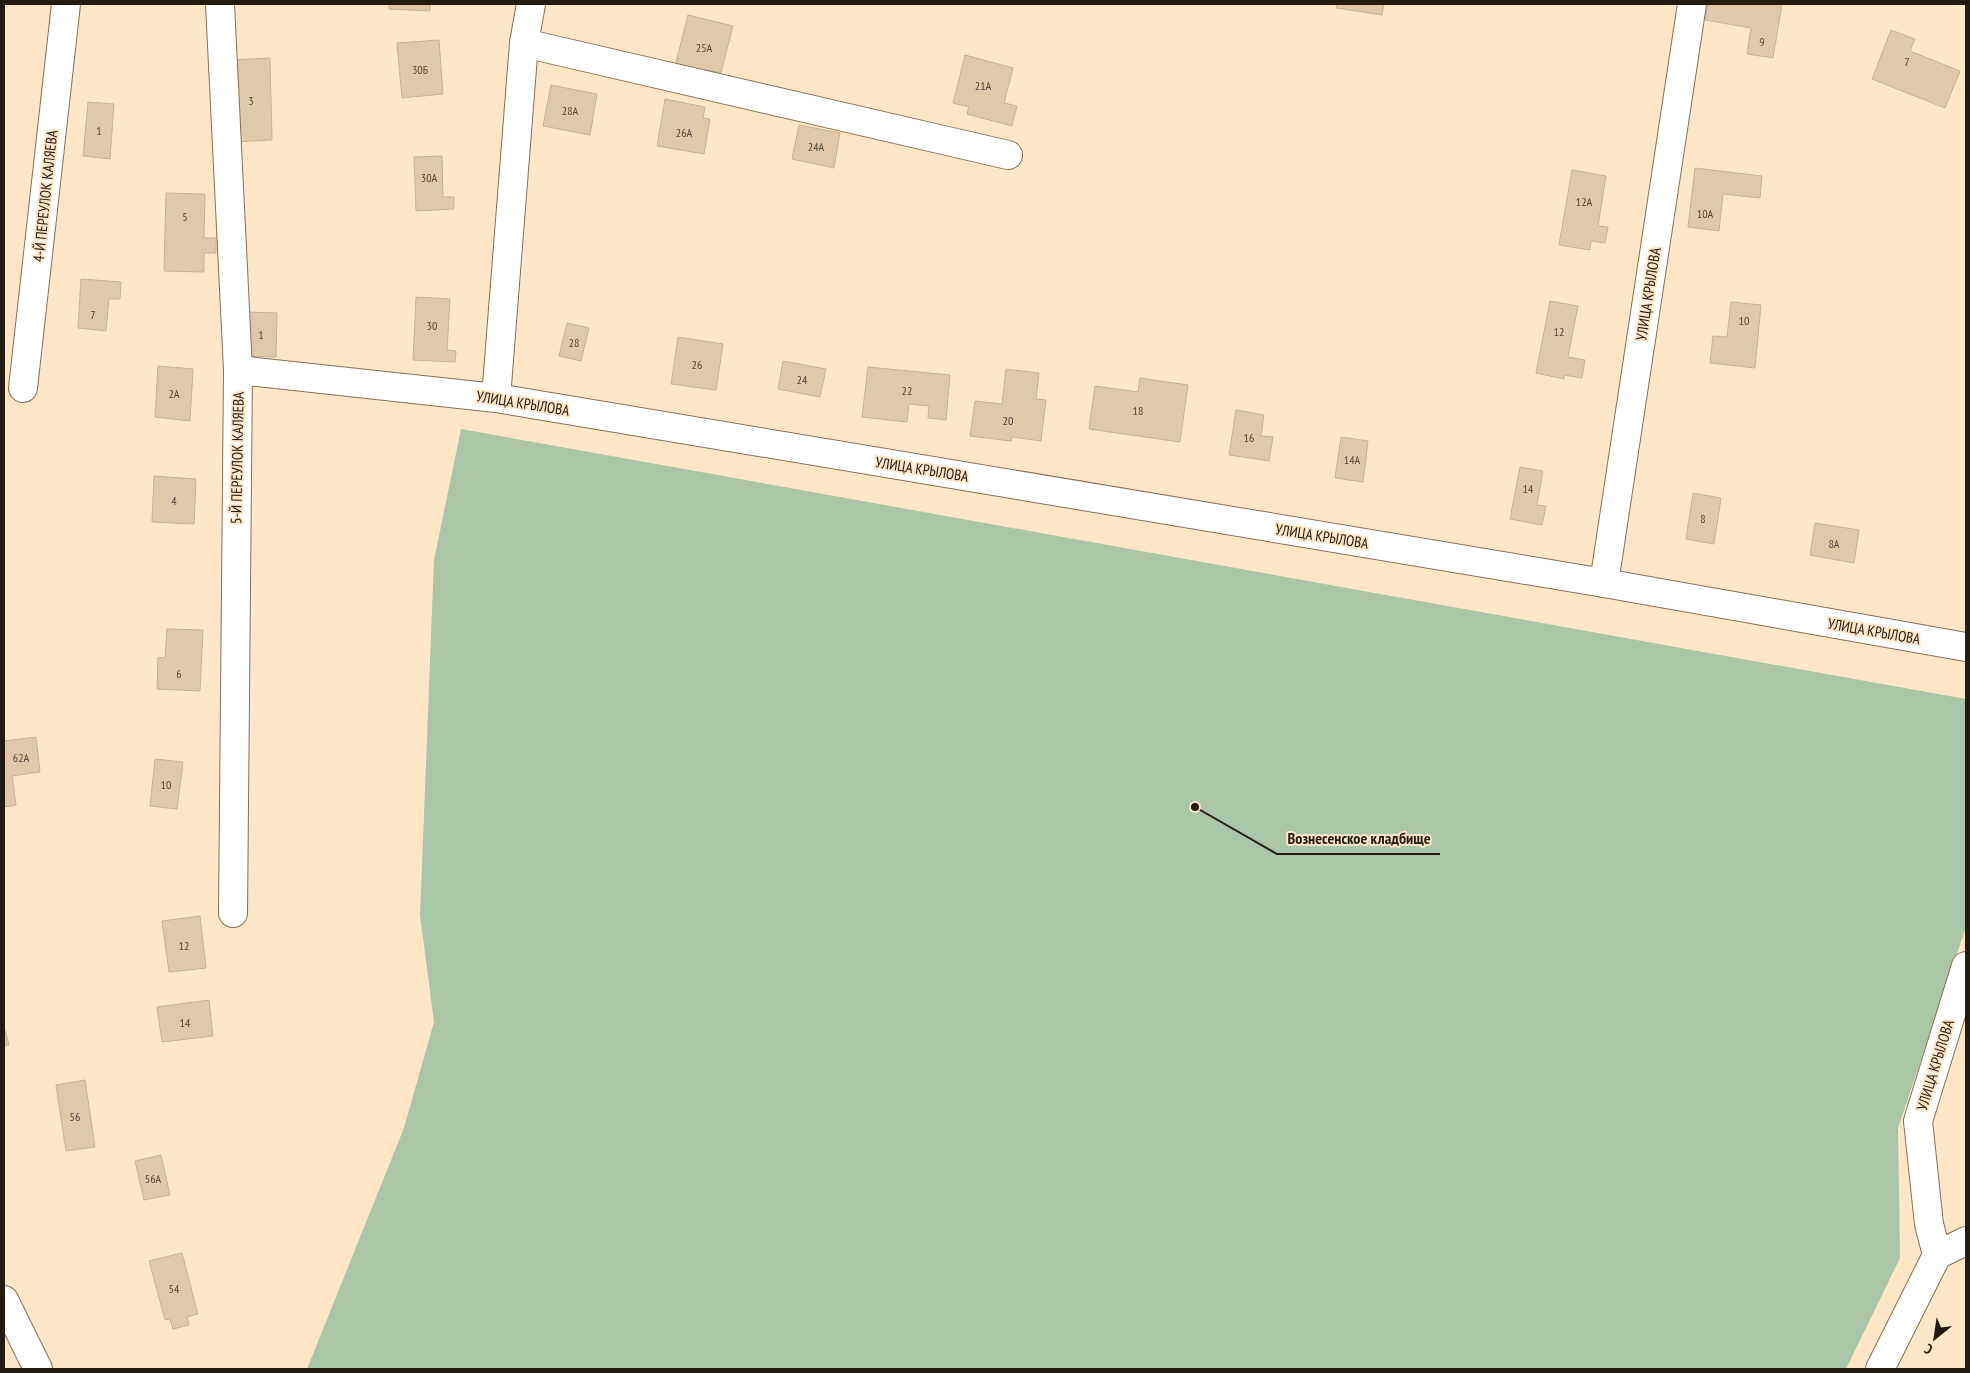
<svg xmlns="http://www.w3.org/2000/svg" width="1970" height="1373" font-family="'PT Sans Narrow',sans-serif">
	<rect width="100%" height="100%" fill="#ffe6c7"/>
	<!-- green -->
	<polygon fill="#aac6a7" points="461,429 1966,699 1966,927 1898,1128 1900,1258 1846,1369 307,1369 404,1128 434,1022 420,915 434,560"/>
	<!-- building -->
	<g fill="#e0c8a9" stroke="#c8b193">
		<polygon points="389,4 430,4 430,11 389,9"/>
		<polygon points="1337,4 1384,4 1382,15 1336,8"/>
		<polygon points="1708,4 1782,4 1773,58 1747,54 1751,28 1705,20"/>
		<polygon points="688,15 733,26 721,73 704,69 701,77 674,70"/>
		<polygon points="1891,30 1915,39 1910,51 1960,71 1945,108 1872,79"/>
		<polygon points="439,40 443,94 402,98 397,43"/>
		<polygon points="965,55 1013,68 1004,103 1017,106 1012,126 967,114 969,107 953,103"/>
		<polygon points="270,58 272,140 233,142 231,60"/>
		<polygon points="551,85 597,94 590,135 543,126"/>
		<polygon points="665,99 705,107 703,118 710,119 704,154 657,146"/>
		<polygon points="88,102 114,104 110,159 83,156"/>
		<polygon points="799,125 840,133 834,168 792,159"/>
		<polygon points="442,156 443,197 454,197 454,209 416,211 414,157"/>
		<polygon points="1695,168 1762,176 1760,198 1723,194 1719,231 1688,227"/>
		<polygon points="1572,170 1606,176 1598,226 1608,227 1605,243 1591,241 1590,250 1559,245"/>
		<polygon points="166,193 205,194 204,238 216,238 216,253 204,253 204,272 164,271"/>
		<polygon points="81,279 121,282 120,299 109,299 106,331 78,328"/>
		<polygon points="416,297 450,299 447,350 456,351 455,362 413,360"/>
		<polygon points="1550,301 1578,306 1568,357 1585,360 1582,378 1564,375 1564,379 1536,373"/>
		<polygon points="1731,302 1761,305 1755,368 1710,363 1713,336 1727,337"/>
		<polygon points="247,312 277,313 276,357 245,356"/>
		<polygon points="567,323 589,328 581,361 559,356"/>
		<polygon points="678,337 723,344 716,390 671,384"/>
		<polygon points="783,361 826,369 820,397 778,389"/>
		<polygon points="158,366 193,369 190,421 155,417"/>
		<polygon points="868,367 950,375 946,420 928,418 929,406 909,404 907,422 862,417"/>
		<polygon points="1006,369 1039,373 1036,399 1046,400 1041,441 1012,437 1011,441 970,436 975,401 1002,404"/>
		<polygon points="1140,378 1188,385 1180,442 1089,429 1095,386 1138,392"/>
		<polygon points="1236,410 1264,415 1261,436 1273,437 1269,461 1229,455"/>
		<polygon points="1341,437 1368,441 1363,482 1335,478"/>
		<polygon points="1520,467 1543,471 1537,505 1546,506 1542,525 1510,519"/>
		<polygon points="154,476 196,479 194,524 152,522"/>
		<polygon points="1693,493 1721,498 1714,544 1686,539"/>
		<polygon points="1815,523 1859,530 1854,563 1810,555"/>
		<polygon points="167,629 203,630 200,691 157,689 158,657 165,658"/>
		<polygon points="36,737 40,772 12,776 16,805 4,807 4,741"/>
		<polygon points="155,759 183,762 177,809 150,806"/>
		<polygon points="200,916 206,968 169,972 162,921"/>
		<polygon points="209,1000 213,1036 162,1042 157,1007"/>
		<polygon points="4,1027 9,1045 4,1046"/>
		<polygon points="85,1080 95,1147 66,1151 56,1085"/>
		<polygon points="161,1155 170,1195 144,1200 135,1161"/>
		<polygon points="182,1253 198,1314 187,1317 189,1325 173,1329 170,1319 165,1320 149,1261"/>
	</g>
	<g fill="none" stroke-linecap="round" stroke-linejoin="round">
		<!-- minor casing -->
		<g stroke="#867054" stroke-width="30">
			<g id="minor">
				<polyline points="220,4 238,370 233,913"/>
				<polyline points="524,43 1008,155"/>
				<polyline points="238,370 496,398 1604,583 1966,647"/>
				<polyline points="23,388 66,4"/>
				<polyline points="496,398 524,43 531,4"/>
				<polyline points="1604,583 1692,4"/>
				<polyline points="1937,1255 1929,1224 1918,1121 1966,966"/>
				<polyline points="4,1300 38,1369"/>
				<polyline points="1880,1369 1937,1255 1966,1241"/>
			</g>
		</g>
		<!-- minor -->
		<use href="#minor" stroke="#fff" stroke-width="28"/>
	</g>
	<g text-anchor="middle" dominant-baseline="central" stroke-width="4" stroke-linejoin="round" paint-order="stroke">
		<!-- number labels -->
		<g font-size="12" fill="#534636">
			<text x="1762" y="41">9</text>
			<text x="704" y="47">25А</text>
			<text x="1907" y="61">7</text>
			<text x="420" y="69">30Б</text>
			<text x="983" y="85">21А</text>
			<text x="251" y="100">3</text>
			<text x="570" y="110">28А</text>
			<text x="99" y="130">1</text>
			<text x="684" y="132">26А</text>
			<text x="816" y="146">24А</text>
			<text x="429" y="177">30А</text>
			<text x="1584" y="201">12А</text>
			<text x="1705" y="213">10А</text>
			<text x="185" y="216">5</text>
			<text x="93" y="314">7</text>
			<text x="1744" y="320">10</text>
			<text x="432" y="325">30</text>
			<text x="1559" y="331">12</text>
			<text x="261" y="334">1</text>
			<text x="574" y="342">28</text>
			<text x="697" y="364">26</text>
			<text x="802" y="379">24</text>
			<text x="907" y="390">22</text>
			<text x="174" y="393">2А</text>
			<text x="1138" y="410">18</text>
			<text x="1008" y="420">20</text>
			<text x="1249" y="437">16</text>
			<text x="1352" y="459">14А</text>
			<text x="1528" y="488">14</text>
			<text x="174" y="500">4</text>
			<text x="1703" y="518">8</text>
			<text x="1834" y="543">8А</text>
			<text x="179" y="673">6</text>
			<text x="21" y="757">62А</text>
			<text x="166" y="784">10</text>
			<text x="184" y="945">12</text>
			<text x="185" y="1022">14</text>
			<text x="75" y="1116">56</text>
			<text x="153" y="1178">56А</text>
			<text x="174" y="1288">54</text>
		</g>
		<!-- street labels -->
		<g font-size="15" fill="#241b10" stroke="#ffe6c7">
			<text transform="translate(45 196) rotate(-84)">4-Й ПЕРЕУЛОК КАЛЯЕВА</text>
			<text transform="translate(1648 294) rotate(-81)">УЛИЦА КРЫЛОВА</text>
			<text transform="translate(523 403) rotate(9)">УЛИЦА КРЫЛОВА</text>
			<text transform="translate(237 458) rotate(-89)">5-Й ПЕРЕУЛОК КАЛЯЕВА</text>
			<text transform="translate(922 469) rotate(9)">УЛИЦА КРЫЛОВА</text>
			<text transform="translate(1322 536) rotate(9)">УЛИЦА КРЫЛОВА</text>
			<text transform="translate(1874 631) rotate(10)">УЛИЦА КРЫЛОВА</text>
			<text transform="translate(1935 1065) rotate(-73)">УЛИЦА КРЫЛОВА</text>
		</g>
	</g>
	<!-- callouts -->
	<path fill="none" stroke="#241b10" stroke-width="2" d="M1195 807L1277 854H1440"/>
	<circle fill="#241b10" stroke="#ffe6c7" stroke-width="2" cx="1195" cy="807" r="5"/>
	<g font-size="16" text-anchor="middle" font-weight="bold" fill="#241b10" stroke="#ffe6c7" stroke-width="4" stroke-linejoin="round" paint-order="stroke">
		<text x="1359" y="844">Вознесенское кладбище</text>
	</g>
	<!-- border -->
	<rect width="1970" height="1373" fill="none" stroke="#241b10" stroke-width="10"/>
	<!-- north arrow -->
	<g transform="translate(1935 1338) rotate(210)" stroke="#ffe6c7" stroke-width="4" paint-order="stroke">
	<path d="M0-4L9 19L0 12L-9 19Z" fill="#241b10"/>
	<text y="-8" font-size="14" font-weight="bold" text-anchor="middle" fill="#241b10">С</text>
	</g>
</svg>
